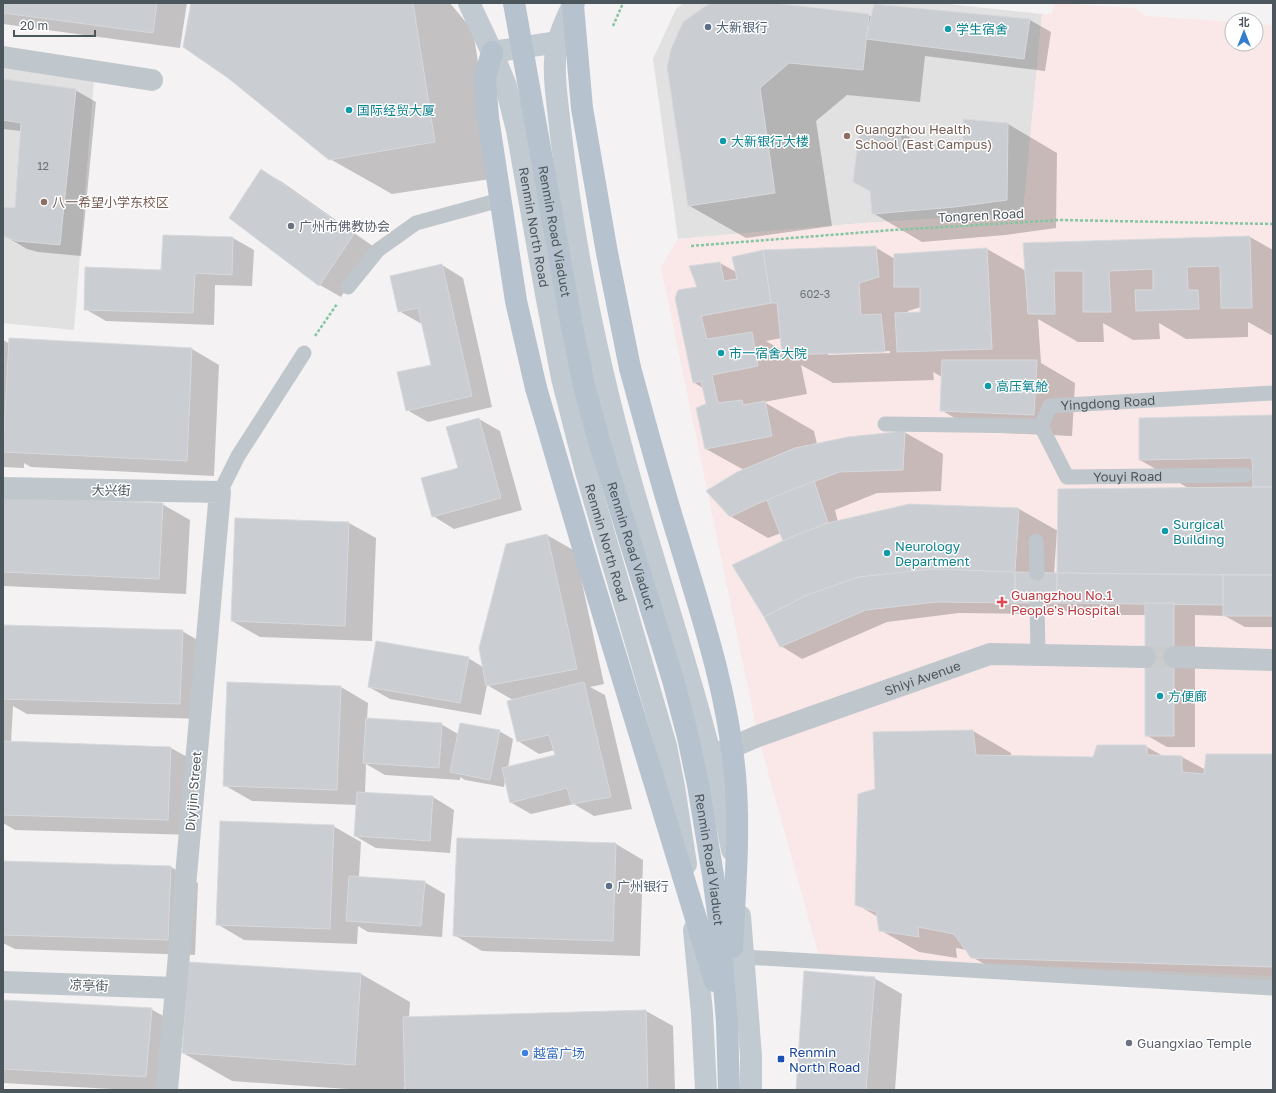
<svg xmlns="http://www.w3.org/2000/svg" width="1276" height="1093" font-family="'Golos Text','Noto Sans SC',sans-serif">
	<rect width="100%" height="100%" fill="#f4f2f2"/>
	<!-- education -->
	<g fill="#e2e1e1">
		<polygon points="684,3 939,3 1042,14 1023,214 864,223 678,239 653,59 676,9"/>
		<polygon points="3,68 94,80 74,330 3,323"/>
	</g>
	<!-- medical -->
	<polygon fill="#f9e8e7" points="1054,3 1134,8 1146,16 1232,22 1232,44 1256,44 1256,24 1273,25 1273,976 819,956 758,736 661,267 678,239 864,223 1023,213 1042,14 1052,14"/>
	<!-- shadow -->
	<g fill="#0003" fill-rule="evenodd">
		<polygon points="3,3 187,3 180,48 3,24"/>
		<polygon points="192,3 450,3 473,31 497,178 392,194 330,159"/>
		<polygon points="715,3 764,3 868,15 872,17 1030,20 1051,32 1045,71 925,56 920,102 847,95 816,121 832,226 746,238 688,205"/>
		<polygon points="3,80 75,90 96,102 81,256 38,252 27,249 5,236 3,232 3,208 16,209 21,131 3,129"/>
		<polygon points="1008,124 1057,153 1056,228 1005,235 922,242 873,213 871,191 899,131 919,143 964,147"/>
		<polygon points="261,170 282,182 374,247 341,297 320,285 230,218"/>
		<path d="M 1250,237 L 1273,250 L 1273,336 L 1248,322 L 1248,337 L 1186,339 L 1159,323 L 1160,339 L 1133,340 L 1103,323 L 1104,342 L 1078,342 L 1038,319 L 1041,363 L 1075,383 L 1072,436 L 979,432 L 941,410 L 942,377 L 933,372 L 934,380 L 833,383 L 801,365 L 807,394 L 764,402 L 814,431 L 817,444 L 904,432 L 943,454 L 941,491 L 877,493 L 835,510 L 838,522 L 1019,509 L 1058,531 L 1057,531 L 1054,574 L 1058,574 L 1059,490 L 1190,489 L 1140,460 L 1273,416 L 1273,627 L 1245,627 L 1225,616 L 1195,615 L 1195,747 L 1167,747 L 1146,735 L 1146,615 L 1079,615 L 1072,611 L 1035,610 L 1035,614 L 959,613 L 887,622 L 802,659 L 781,646 L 784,542 L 781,533 L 768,538 L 730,516 L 744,470 L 706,449 L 707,405 L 703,388 L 693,382 L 698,288 L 720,263 L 736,272 L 875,247 L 895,259 L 987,249 L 1026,271 ZM 921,307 L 921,313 L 908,313 L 908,311 ZM 782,338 L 783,351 L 766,341 ZM 890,351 L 890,353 L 828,355 L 828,353 Z"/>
		<polygon points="233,238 254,250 252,286 215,285 214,325 106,321 85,309 162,271"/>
		<polygon points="442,265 463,278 492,407 428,422 407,410 432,366 422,323 420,323 399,311"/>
		<polygon points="3,340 10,344 192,349 219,365 214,476 31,467 24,463 24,468 3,467"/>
		<polygon points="479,419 500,431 522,510 454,529 433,516 459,469"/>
		<polygon points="3,498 162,504 190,520 186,594 3,586"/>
		<polygon points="349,523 376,538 372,641 260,637 232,621"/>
		<polygon points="547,535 575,551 604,684 590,687 605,695 632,809 594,816 574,804 531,814 510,802 505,780 504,787 465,780 460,777 460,780 385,775 366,764 365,793 433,797 454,810 450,853 376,848 355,836 357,805 252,801 224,785 341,687 368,703 367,719 441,724 458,734 499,731 513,739 508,768 557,756 555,750 539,754 518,741 513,700 487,685 481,715 390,699 369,687 468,658 483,667"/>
		<polygon points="3,626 182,631 210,647 207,719 27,714 13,706 11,742 171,748 198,763 195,835 15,830 3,823"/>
		<polygon points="973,731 1011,753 1011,756 1093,758 1145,746 1163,756 1182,757 1206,770 1273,755 1273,988 1010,979 972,957 967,950 956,948 957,958 919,952 880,930 878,917 856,904 876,790"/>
		<polygon points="333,826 361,842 359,877 424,882 445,894 442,937 368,932 358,926 357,944 244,940 217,924"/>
		<polygon points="458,839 616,844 643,860 640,956 482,951 454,935"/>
		<polygon points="3,862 171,867 198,883 195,955 15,949 3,943"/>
		<polygon points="361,974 410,1002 409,1018 646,1011 673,1026 675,1090 406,1090 406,1087 404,1087 404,1090 362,1090 232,1081 183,1053"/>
		<polygon points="874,978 902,994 895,1090 797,1090"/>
		<polygon points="3,1001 151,1009 179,1025 173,1090 131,1090 3,1083"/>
	</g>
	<!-- building -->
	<g fill="#cacdd1" stroke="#d7d9dc">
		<polygon points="3,3 157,3 153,33 3,13"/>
		<polygon points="191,3 413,3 435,142 329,160 228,78 183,47"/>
		<polygon points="712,3 773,3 869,14 863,70 789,63 760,88 775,193 688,206 667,67 671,49 683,22 707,5"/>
		<polygon points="874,4 1030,19 1024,59 866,39"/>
		<polygon points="3,79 76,89 60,245 17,241 5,237 3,234 3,207 15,208 21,123 3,120"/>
		<polygon points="963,119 1008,123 1007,200 955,207 872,214 870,191 853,182 860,126 899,130 901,140 963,146"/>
		<polygon points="261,169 354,234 319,286 229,218"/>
		<polygon points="163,235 233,237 232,275 195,273 193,313 84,310 85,267 161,270"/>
		<polygon points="1250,236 1252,308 1221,308 1220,266 1187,267 1188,290 1198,290 1199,309 1136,311 1135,290 1153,290 1153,269 1109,271 1111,312 1083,312 1083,271 1054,271 1055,314 1028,314 1023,243"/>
		<polygon points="876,246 879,277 859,283 861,315 881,314 885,352 782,355 777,303 771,303 763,250"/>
		<polygon points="987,248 992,349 897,352 895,313 920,312 920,287 894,287 894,254"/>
		<polygon points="763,250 771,303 701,316 707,339 752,332 758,366 712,375 718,403 742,400 743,405 765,401 772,436 705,449 696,408 706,404 701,381 693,383 675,298 678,290 697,287 689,266 720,262 724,281 737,279 732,257"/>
		<polygon points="442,264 472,396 406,411 397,372 431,365 418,308 398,312 390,276"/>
		<polygon points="9,338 192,348 187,461 3,452"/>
		<polygon points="942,360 1037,360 1034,415 940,411"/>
		<polygon points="1273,415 1273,487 1253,487 1252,458 1139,460 1139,418"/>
		<polygon points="479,418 501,498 432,517 421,478 458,468 446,427"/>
		<polygon points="905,431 903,470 839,472 757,504 730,517 706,491 737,472 795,448 848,437"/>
		<polygon points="814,481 828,523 783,541 767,500"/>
		<polygon points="1253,487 1273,487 1273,575 1057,573 1058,489"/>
		<polygon points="3,497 163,503 159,579 3,572"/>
		<polygon points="909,504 1019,508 1015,572 933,569 859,577 807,595 764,617 732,565 791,537 828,523"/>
		<polygon points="235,518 349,522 345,626 231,621"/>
		<polygon points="547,534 577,669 486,686 479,648 506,544"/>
		<polygon points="933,569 1015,572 1015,603 937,602 866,610 780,647 764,617 807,595 859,577"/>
		<polygon points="1015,572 1057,573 1057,603 1015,603"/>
		<polygon points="1057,573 1223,575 1223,605 1057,603"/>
		<rect x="1223" y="575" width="50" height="41"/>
		<rect x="1145" y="603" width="29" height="133"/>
		<polygon points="3,625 183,630 180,704 3,699"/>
		<polygon points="376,641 469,657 460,703 368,687"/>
		<polygon points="227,682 341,686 337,790 223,786"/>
		<polygon points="584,682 611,797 572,804 567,788 510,803 502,768 555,755 549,735 517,742 507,701"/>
		<polygon points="366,718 442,723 439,768 363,763"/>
		<polygon points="460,723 500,730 490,780 450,772"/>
		<polygon points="973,730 976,755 1093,757 1097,745 1146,745 1148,755 1182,756 1182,772 1204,774 1206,754 1273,754 1273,967 971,958 954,934 918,927 919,937 879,931 876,912 855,905 858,794 875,789 873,732"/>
		<polygon points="3,741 171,747 168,820 3,815"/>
		<polygon points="357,792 433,796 430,841 354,836"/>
		<polygon points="220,821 334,825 330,929 216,925"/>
		<polygon points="457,838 616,843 613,941 453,936"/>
		<polygon points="3,861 171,866 168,940 3,935"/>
		<polygon points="349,876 425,881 421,926 346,921"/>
		<polygon points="188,962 361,973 355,1065 182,1053"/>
		<polygon points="804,971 875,977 866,1090 796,1090"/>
		<polygon points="3,1000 152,1008 146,1077 3,1069"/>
		<polygon points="646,1010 648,1090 405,1090 403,1017"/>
	</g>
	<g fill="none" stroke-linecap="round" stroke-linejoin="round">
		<!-- minor-tunnel -->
		<polyline stroke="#cacbcd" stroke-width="22" stroke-dasharray="22 11" stroke-linecap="butt" points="1145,657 1174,657"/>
		<!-- path -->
		<g stroke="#84c5a2" stroke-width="2.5" stroke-dasharray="3 2" stroke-linecap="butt">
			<polyline points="613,26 623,3"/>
			<polyline points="691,246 893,230 1060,220 1273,224"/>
			<polyline points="315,336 337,304"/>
		</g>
		<!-- service -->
		<g stroke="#c0c7cc" stroke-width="15">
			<polyline points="348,287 378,250 416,223 500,200"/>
			<path id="s1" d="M 885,424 L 1041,426 L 1050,406 L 1273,393"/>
			<path id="s2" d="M 1041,426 L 1067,477 L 1245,475"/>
			<polyline points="220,492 238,456 304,353"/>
			<polyline points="1036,541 1037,573"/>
			<polyline points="1037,603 1038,655"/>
			<polyline points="744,957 1273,988"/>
		</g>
		<!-- minor -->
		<g stroke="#c0c7cc" stroke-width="22">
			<polyline points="3,57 152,80"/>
			<polyline points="3,488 220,492 167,1090"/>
			<polyline points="1174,657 1273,660"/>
			<path id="s3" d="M 716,754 L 758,736 L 990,654 L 1145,657"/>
			<polyline points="3,982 176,988"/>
		</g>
		<!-- secondary -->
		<g stroke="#c1c9d1" stroke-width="22">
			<path id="s4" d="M 469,3 L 492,52 L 506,86 L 517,130 L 546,294 L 562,378 L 586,472 L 666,746 L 674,787 L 686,864"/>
			<path d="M 574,3 C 565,21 556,41 555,61 C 554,77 556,93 558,109 C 562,147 567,184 573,222 C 587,310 607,397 631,482 C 666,605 708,725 732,850"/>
			<polyline points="492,52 558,42"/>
			<polyline points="740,916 751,1056 751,1090"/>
			<polyline points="694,930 702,1013 706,1090"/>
		</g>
		<!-- primary -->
		<g stroke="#b6c2cd" stroke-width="22">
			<polyline points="573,6 582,108 607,253 630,368"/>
			<polyline points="492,52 485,78 488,118 516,301 536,388"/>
			<polyline points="727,1022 729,1090"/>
		</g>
		<!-- primary-bridge -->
		<g stroke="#b6c2cd" stroke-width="22">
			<path id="s5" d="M 514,3 L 572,327 L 584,386 L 599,441 L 673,680 L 688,737 L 698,785 L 713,875 L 718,913 L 727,1022"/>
			<path d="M 630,368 C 646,426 661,483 679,540 C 702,616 728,694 735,775 C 740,832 735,890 732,947"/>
			<polyline points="536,388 589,568 715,981"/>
		</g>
	</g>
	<!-- markers -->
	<g fill="#5c6f8a" stroke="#fff" stroke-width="1.5">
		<circle cx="708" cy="27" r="4"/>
		<circle cx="609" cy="886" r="4"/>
	</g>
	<g fill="#0f9aa8" stroke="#fff" stroke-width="1.5">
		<circle cx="948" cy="29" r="4"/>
		<circle cx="349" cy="110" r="4"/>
		<circle cx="723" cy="141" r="4"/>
		<circle cx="721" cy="353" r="4"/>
		<circle cx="988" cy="386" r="4"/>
		<circle cx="1165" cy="531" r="4"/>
		<circle cx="887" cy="553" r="4"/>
		<circle cx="1160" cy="696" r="4"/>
	</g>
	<g fill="#8d6e63" stroke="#fff" stroke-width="1.5">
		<circle cx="847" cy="136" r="4"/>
		<circle cx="44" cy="202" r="4"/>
	</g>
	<g fill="#6b7280" stroke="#fff" stroke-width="1.5">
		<circle cx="291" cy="226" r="4"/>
		<circle cx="1129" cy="1043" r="4"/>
	</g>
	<path fill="#e0444e" stroke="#fff" stroke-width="1.5" d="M1000 596h4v4h4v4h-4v4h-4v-4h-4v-4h4z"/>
	<circle fill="#3f7fe0" stroke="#fff" stroke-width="1.5" cx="525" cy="1053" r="4"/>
	<rect fill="#1a4fb4" stroke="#fff" stroke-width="1.5" x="777" y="1055" width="8" height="8" rx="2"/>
	<g text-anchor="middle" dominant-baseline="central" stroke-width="3" stroke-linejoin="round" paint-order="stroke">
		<!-- number labels -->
		<g font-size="11" fill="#6c747a">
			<text x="43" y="165">12</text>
			<text x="815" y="293">602-3</text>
		</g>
		<!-- service labels -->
		<g font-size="13" fill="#4e5e75" stroke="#fff" text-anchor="start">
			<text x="716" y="27">大新银行</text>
			<text x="617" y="886">广州银行</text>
		</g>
		<!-- culture labels -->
		<g font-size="13" fill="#0d838f" stroke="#fff" text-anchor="start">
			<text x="956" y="29">学生宿舍</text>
			<text x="357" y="110">国际经贸大厦</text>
			<text x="731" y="141">大新银行大楼</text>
			<text x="729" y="353">市一宿舍大院</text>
			<text x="996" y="386">高压氧舱</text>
			<text x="1173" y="524">Surgical<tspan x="1173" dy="15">Building</tspan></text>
			<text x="895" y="546">Neurology<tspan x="895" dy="15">Department</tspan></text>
			<text x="1168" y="696">方便廊</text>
		</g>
		<!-- education labels -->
		<g font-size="13" fill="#785e54" stroke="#fff" text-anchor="start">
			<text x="855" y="129">Guangzhou Health<tspan x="855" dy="15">School (East Campus)</tspan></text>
			<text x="52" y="202">八一希望小学东校区</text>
		</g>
		<!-- street labels -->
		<g font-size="13" fill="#4c565d" stroke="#fff">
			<text transform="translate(981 215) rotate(-3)">Tongren Road</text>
			<text stroke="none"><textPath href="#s4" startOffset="235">Renmin North Road</textPath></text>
			<text stroke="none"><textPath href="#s5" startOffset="232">Renmin Road Viaduct</textPath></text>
			<text stroke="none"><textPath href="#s1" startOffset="236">Yingdong Road</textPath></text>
			<text stroke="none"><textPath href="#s2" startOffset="118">Youyi Road</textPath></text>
			<text transform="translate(111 490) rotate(1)">大兴街</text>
			<text stroke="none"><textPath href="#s4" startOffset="559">Renmin North Road</textPath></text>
			<text stroke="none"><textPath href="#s5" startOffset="556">Renmin Road Viaduct</textPath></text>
			<text stroke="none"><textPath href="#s3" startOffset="220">Shiyi Avenue</textPath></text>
			<text transform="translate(193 791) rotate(-85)">Diyijin Street</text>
			<text stroke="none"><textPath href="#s5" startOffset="880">Renmin Road Viaduct</textPath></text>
			<text transform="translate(89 985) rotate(2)">凉亭街</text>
		</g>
		<!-- worship labels -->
		<g font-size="13" fill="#5b616d" stroke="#fff" text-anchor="start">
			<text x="299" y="226">广州市佛教协会</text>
			<text x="1137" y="1043">Guangxiao Temple</text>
		</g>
		<!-- health labels -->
		<g font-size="13" fill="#be3a42" stroke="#fff" text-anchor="start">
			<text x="1011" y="595">Guangzhou No.1<tspan x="1011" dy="15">People's Hospital</tspan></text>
		</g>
		<!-- transit labels -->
		<g font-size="13" fill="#164399" stroke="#fff" text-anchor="start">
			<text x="789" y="1052">Renmin<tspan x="789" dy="15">North Road</tspan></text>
		</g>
		<!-- shop labels -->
		<g font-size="13" fill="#366cbe" stroke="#fff" text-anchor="start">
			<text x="533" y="1053">越富广场</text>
		</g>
	</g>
	<!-- border -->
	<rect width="1276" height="1093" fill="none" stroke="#4c565d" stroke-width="8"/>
	<!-- north arrow -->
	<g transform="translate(1244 32)"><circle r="19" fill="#ffffff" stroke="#b7bbbe"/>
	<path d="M0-3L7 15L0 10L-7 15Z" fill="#327dce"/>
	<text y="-6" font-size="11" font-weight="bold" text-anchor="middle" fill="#4c565d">北</text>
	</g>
	<!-- scale -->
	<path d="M14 30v6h81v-6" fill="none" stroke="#4c565d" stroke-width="2"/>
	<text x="20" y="30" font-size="12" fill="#4c565d" stroke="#ffffff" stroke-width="3" paint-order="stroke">20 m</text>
</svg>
